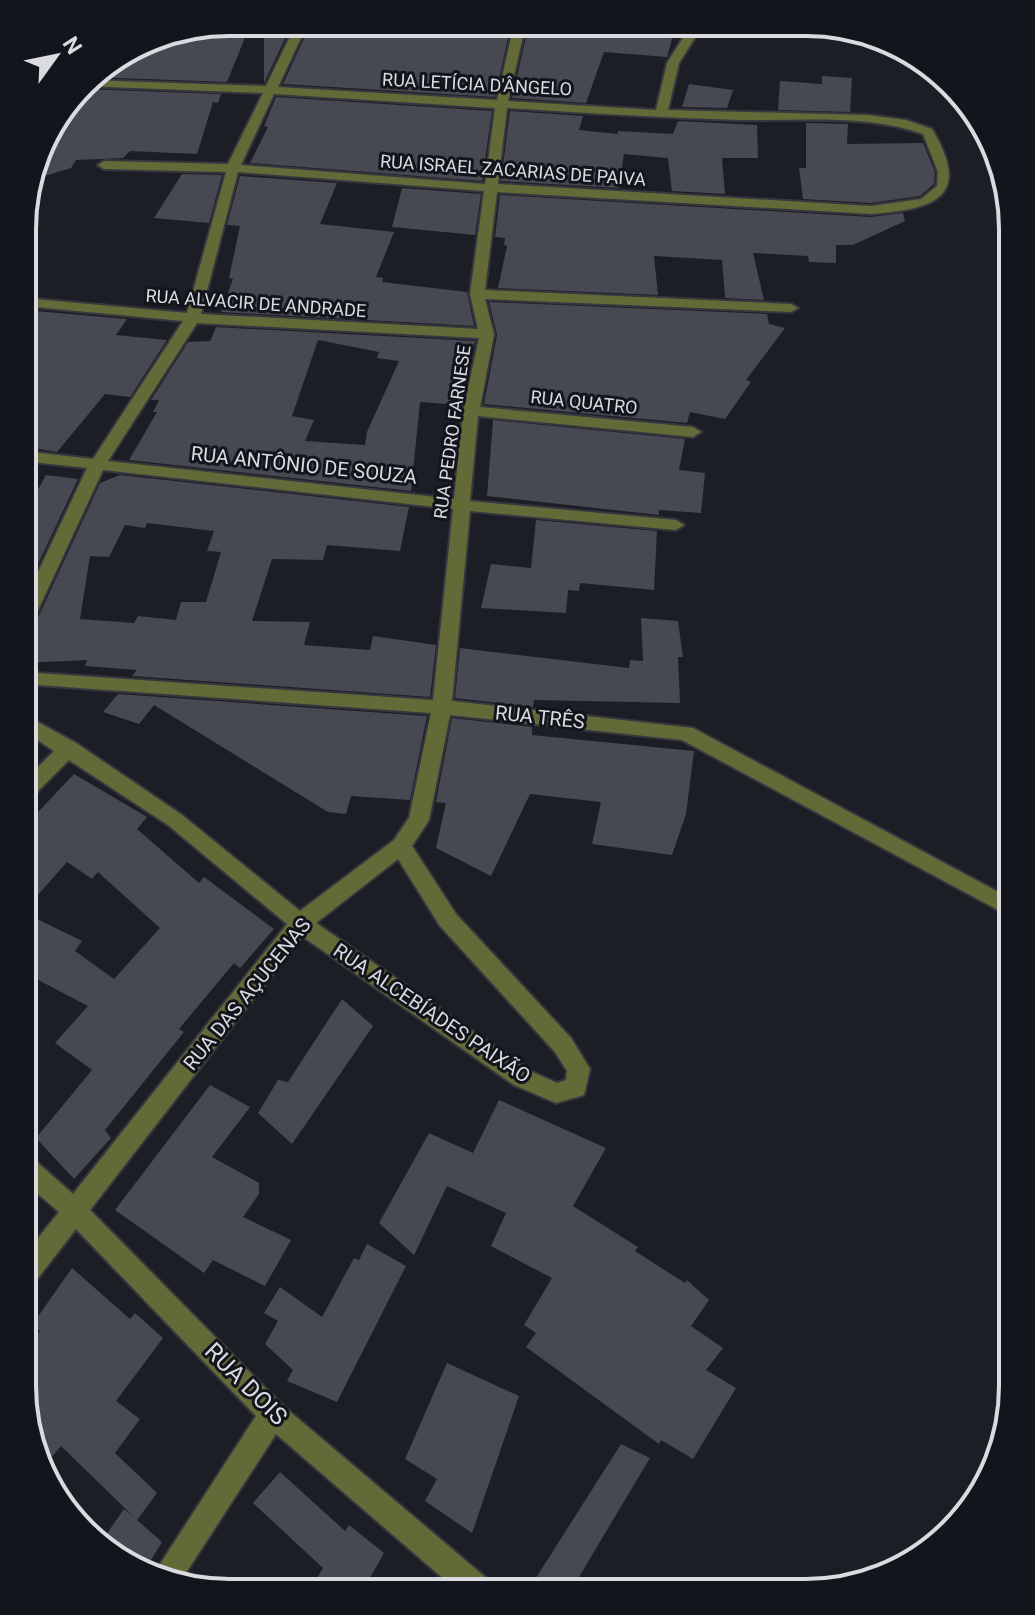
<svg xmlns="http://www.w3.org/2000/svg" width="1035" height="1615" font-family="Roboto,sans-serif">
	<rect width="100%" height="100%" fill="#1c1e25"/>
	<!-- building -->
	<g fill="#464951" fill-rule="evenodd">
		<polygon points="264,22 293,22 264,83"/>
		<polygon points="311,23 338,23 511,24 495,97 283,84"/>
		<polygon points="529,24 645,28 647,25 676,25 667,57 604,52 586,103 512,98"/>
		<polygon points="172,31 246,35 227,82 89,77 162,33"/>
		<polygon points="822,76 852,78 850,112 778,110 780,81 822,84"/>
		<polygon points="689,84 733,90 727,108 682,107"/>
		<polygon points="80,88 82,89 221,94 218,103 213,102 197,154 130,151 123,158 76,160 71,168 31,180"/>
		<polygon points="276,97 492,111 482,181 250,163 268,127 264,126"/>
		<polygon points="510,111 583,116 579,130 618,134 618,131 673,134 678,121 757,125 758,158 722,158 725,194 672,191 668,158 624,154 619,188 501,181"/>
		<polygon points="806,123 848,124 847,144 923,143 935,172 934,184 920,196 871,203 803,199 799,168 806,168"/>
		<polygon points="182,174 222,175 209,223 154,218"/>
		<polygon points="240,176 337,183 320,224 394,232 376,277 383,278 382,282 467,292 474,326 221,312 233,279 229,278 240,226 227,225"/>
		<polygon points="402,188 481,194 475,235 392,227"/>
		<polygon points="500,195 871,217 903,213 905,221 853,245 836,245 836,263 809,262 808,256 753,253 764,300 725,298 722,260 654,256 658,295 498,288 507,246 504,245 505,238 495,237"/>
		<polygon points="489,302 767,314 769,324 785,328 746,380 751,382 725,419 690,412 687,423 484,404 497,335"/>
		<polygon points="24,310 127,319 116,335 167,340 130,397 105,394 57,452 23,446"/>
		<path d="M 216,327 L 475,341 L 461,405 L 420,402 L 411,491 L 129,460 L 157,412 L 153,412 L 159,400 L 151,400 L 188,342 L 210,341 ZM 318,340 L 379,352 L 377,358 L 399,361 L 367,432 L 365,445 L 305,441 L 314,420 L 292,416 Z"/>
		<polygon points="493,420 685,439 679,470 705,473 701,513 659,510 659,515 487,496"/>
		<polygon points="46,475 78,479 23,596 23,503 30,504"/>
		<path d="M 120,475 L 409,507 L 400,551 L 327,545 L 323,560 L 272,559 L 252,621 L 310,622 L 304,645 L 370,650 L 373,636 L 436,645 L 430,697 L 132,676 L 137,670 L 85,666 L 87,660 L 23,663 L 23,632 L 35,624 L 100,483 ZM 147,523 L 214,531 L 207,551 L 221,552 L 206,602 L 181,602 L 176,620 L 138,616 L 134,623 L 80,619 L 90,556 L 109,557 L 125,525 L 145,528 Z"/>
		<polygon points="536,520 657,531 654,590 580,583 579,591 568,590 566,613 481,608 491,564 531,568"/>
		<polygon points="641,618 678,621 683,657 678,657 680,703 534,700 533,707 455,698 460,648 629,668 630,660 643,661"/>
		<polygon points="118,694 427,716 410,800 351,796 346,814 328,812 154,705 139,724 103,712"/>
		<polygon points="452,718 532,727 532,735 694,751 686,814 672,855 592,844 601,802 530,794 491,876 436,848 446,803 436,802"/>
		<path d="M 74,774 L 147,817 L 137,829 L 199,883 L 204,877 L 274,929 L 240,968 L 234,963 L 179,1029 L 184,1032 L 105,1130 L 111,1138 L 74,1179 L 36,1138 L 92,1070 L 55,1043 L 88,1006 L 23,972 L 23,828 ZM 67,862 L 92,879 L 98,872 L 160,928 L 114,979 L 75,951 L 82,941 L 23,912 Z"/>
		<polygon points="342,999 373,1026 292,1144 258,1113 278,1080 288,1082"/>
		<polygon points="210,1085 250,1107 212,1157 259,1183 259,1194 243,1217 291,1240 265,1286 213,1260 204,1273 115,1210"/>
		<polygon points="499,1100 606,1148 573,1206 638,1247 635,1251 685,1283 687,1280 709,1300 691,1326 723,1348 706,1370 736,1388 693,1459 661,1440 659,1444 526,1347 536,1333 524,1325 552,1278 491,1246 506,1213 447,1186 414,1255 379,1223 429,1133 473,1153"/>
		<polygon points="367,1244 406,1266 337,1402 287,1381 293,1370 265,1344 278,1321 264,1313 280,1287 322,1317 354,1258 359,1260"/>
		<polygon points="72,1268 130,1319 135,1313 163,1338 116,1401 140,1419 115,1453 157,1493 137,1520 162,1542 146,1568 103,1551 99,1545 124,1509 134,1517 61,1446 41,1470 38,1466 22,1386 22,1356 40,1331 32,1325"/>
		<polygon points="447,1363 519,1396 472,1533 425,1501 437,1479 405,1459"/>
		<polygon points="621,1444 650,1458 570,1592 527,1592"/>
		<polygon points="280,1472 345,1531 349,1525 384,1553 362,1592 309,1592 323,1568 253,1503"/>
	</g>
	<g fill="none" stroke-linecap="round" stroke-linejoin="round">
		<!-- minor casing -->
		<g stroke="#37383f" stroke-width="4">
			<path id="minor" d="M 297,22 L 308,23 L 278,87 L 497,100 L 514,24 L 526,24 L 508,101 L 656,110 L 667,63 L 691,25 L 703,25 L 679,63 L 668,110 L 868,115 L 906,120 L 932,129 C 973,198 934,209 871,214 L 497,192 L 485,290 L 791,304 L 798,308 L 791,312 L 485,299 L 494,334 L 480,407 L 693,427 L 701,432 L 693,437 L 478,416 L 470,501 L 676,520 L 684,525 L 676,530 L 470,511 L 452,701 L 693,728 L 1013,900 L 1013,918 L 682,740 L 450,715 L 429,820 L 412,846 L 456,914 L 571,1038 L 590,1069 L 584,1095 L 556,1103 L 514,1085 L 302,936 L 90,1210 L 282,1405 L 491,1582 L 495,1592 L 459,1592 L 276,1434 L 180,1582 L 155,1572 L 256,1416 L 76,1229 L 31,1287 L 22,1290 L 22,1258 L 59,1212 L 22,1180 L 22,1153 L 30,1156 L 73,1194 L 287,924 L 168,825 L 69,760 L 30,799 L 23,801 L 23,782 L 54,751 L 23,730 L 23,714 L 76,743 L 182,815 L 300,911 L 394,840 L 409,818 L 431,713 L 23,684 L 23,672 L 433,700 L 453,509 L 103,470 L 32,623 L 23,629 L 23,604 L 87,468 L 23,461 L 23,451 L 93,459 L 183,321 L 24,306 L 24,298 L 187,313 L 226,172 L 104,169 L 98,165 L 104,161 L 228,164 L 263,93 L 82,86 L 87,80 L 266,86 ZM 274,94 L 495,108 L 485,184 L 241,165 ZM 507,108 C 585,113 663,118 740,120 C 800,121 867,114 923,134 L 938,172 L 937,186 L 921,199 L 871,206 L 498,184 ZM 238,172 L 484,191 L 470,294 L 478,329 L 201,314 ZM 197,323 L 479,338 L 463,411 L 454,499 L 108,461 ZM 398,859 L 440,926 L 555,1052 L 567,1071 L 566,1080 L 557,1083 L 530,1071 L 316,923 Z"/>
		</g>
		<!-- minor -->
		<use href="#minor" fill="#646a37" fill-rule="evenodd"/>
	</g>
	<g text-anchor="middle" dominant-baseline="central" stroke-width="6" stroke-linejoin="round" paint-order="stroke">
		<!-- far-street labels -->
		<g font-size="18" fill="#dadbe1" stroke="#13151c">
			<text transform="translate(477 84) rotate(3)">RUA LETÍCIA D'ÂNGELO</text>
			<text transform="translate(513 170) rotate(4)">RUA ISRAEL ZACARIAS DE PAIVA</text>
			<text transform="translate(256 303) rotate(4)">RUA ALVACIR DE ANDRADE</text>
			<text transform="translate(584 402) rotate(6)">RUA QUATRO</text>
			<text transform="translate(452 432) rotate(-82)">RUA PEDRO FARNESE</text>
		</g>
		<!-- street labels -->
		<g font-size="20" fill="#dadbe1" stroke="#13151c">
			<text transform="translate(304 465) rotate(6)">RUA ANTÔNIO DE SOUZA</text>
			<text transform="translate(540 717) rotate(6)">RUA TRÊS</text>
			<text transform="translate(247 994) rotate(-51)">RUA DAS AÇUCENAS</text>
			<text transform="translate(432 1013) rotate(34)">RUA ALCEBÍADES PAIXÃO</text>
		</g>
		<!-- near-street labels -->
		<g font-size="24" fill="#dadbe1" stroke="#13151c">
			<text transform="translate(246 1384) rotate(45)">RUA DOIS</text>
		</g>
	</g>
	<!-- crop -->
	<path d="M0 0H1035V1615H0ZM229 36H806A193 193 0 0 1 999 229V1386A193 193 0 0 1 806 1579H229A193 193 0 0 1 36 1386V229A193 193 0 0 1 229 36Z" fill="#13151c" fill-rule="evenodd"/>
	<path fill="none" stroke="#dadbe1" stroke-width="4" d="M229 36H806A193 193 0 0 1 999 229V1386A193 193 0 0 1 806 1579H229A193 193 0 0 1 36 1386V229A193 193 0 0 1 229 36Z"/>
	<!-- north arrow -->
	<g transform="translate(56 56) rotate(57)" stroke="#13151c" stroke-width="6" paint-order="stroke">
	<path d="M0-6L14 30L0 20L-14 30Z" fill="#dadbe1"/>
	<text y="-12" font-size="22" font-weight="bold" text-anchor="middle" fill="#dadbe1">N</text>
	</g>
</svg>
